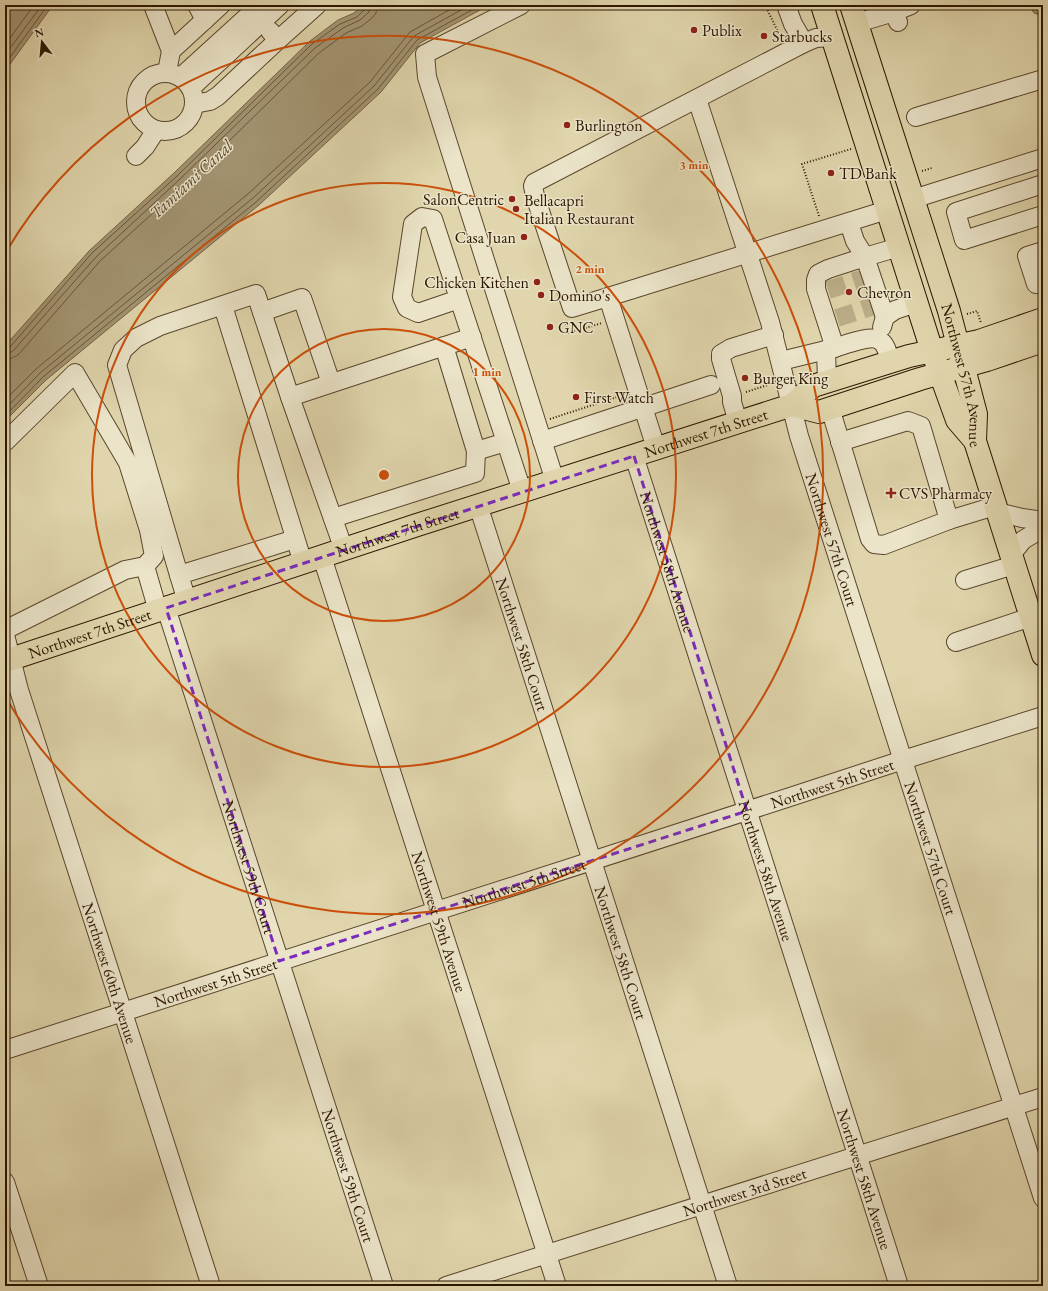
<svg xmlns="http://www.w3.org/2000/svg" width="1048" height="1291" font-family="'EB Garamond',serif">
	<rect width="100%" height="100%" fill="#e0d5ac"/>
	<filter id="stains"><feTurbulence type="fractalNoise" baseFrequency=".005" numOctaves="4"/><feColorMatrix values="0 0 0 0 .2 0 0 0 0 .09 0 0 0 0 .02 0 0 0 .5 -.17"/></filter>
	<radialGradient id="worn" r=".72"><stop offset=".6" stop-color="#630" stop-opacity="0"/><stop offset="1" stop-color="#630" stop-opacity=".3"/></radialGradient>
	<!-- water -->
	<g fill="#a39472" stroke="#736244">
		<polygon points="5,5 53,5 5,71"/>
		<polygon points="364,5 489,5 420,43 381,92 259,205 46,380 5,421 5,346 89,251 174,173 310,41 338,20 354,13"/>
		<polygon points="1029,5 1043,5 1043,16 1034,13"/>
	</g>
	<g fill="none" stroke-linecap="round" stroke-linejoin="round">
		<!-- shore -->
		<g stroke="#685539" stroke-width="1">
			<polyline points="5,45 34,5"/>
			<polyline points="5,55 42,5"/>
			<polyline points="5,64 48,5"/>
			<polyline points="5,349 10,347 92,253 177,176 312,44 340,24 357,17 365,9 366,5"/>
			<polyline points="5,354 9,353 13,351 96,257 180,179 315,48 343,28 360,20 369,12 371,5"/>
			<polyline points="5,360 12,358 18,355 100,261 185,184 319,53 346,33 362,26 372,18 376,13 377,5"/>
			<polyline points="5,400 36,369 249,193 370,82 410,32 458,5"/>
			<polyline points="5,409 40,373 253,198 374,86 414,36 470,5"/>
			<polyline points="5,416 43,377 256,202 378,89 417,40 481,5"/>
		</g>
		<!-- minor-tunnel -->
		<g stroke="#bcaf8a" stroke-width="18" stroke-dasharray="18 9" stroke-linecap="butt">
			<polyline points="828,290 865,278"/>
			<polyline points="837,318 874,306"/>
		</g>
		<!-- minor casing -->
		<g stroke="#59462b" stroke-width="20">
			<g id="minor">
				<polyline points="153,5 171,51 167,72"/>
				<polyline points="197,5 205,20"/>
				<polyline points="521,5 425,54 427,77 555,481"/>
				<polyline points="786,5 793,24 804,43"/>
				<polyline points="898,22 894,12 911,5"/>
				<polyline points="857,23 894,12 892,5"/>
				<polyline points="270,31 278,40 317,5"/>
				<polyline points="171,51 221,5"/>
				<circle cx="165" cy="102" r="29"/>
				<polyline points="181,77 260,5"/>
				<polyline points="191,88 280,5"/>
				<path id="s1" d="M 697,99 L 770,322 L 799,436 L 1043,1198"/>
				<polyline points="194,104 210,101 218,96 278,40"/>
				<polyline points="916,117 1043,79"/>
				<polyline points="136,156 145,147 156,130"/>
				<polyline points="1043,184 956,212 964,240 1043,215"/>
				<polyline points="913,199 1043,158"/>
				<polyline points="1043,251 1027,256 1036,284 1043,282"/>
				<polyline points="608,297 887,210"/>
				<polyline points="459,299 418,313 407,308 402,297 413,224 422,217 433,219 522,491"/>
				<polyline points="223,306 303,563"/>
				<polyline points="262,312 302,298 331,383"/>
				<polyline points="885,317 865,257 899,247"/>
				<polyline points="882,327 885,317 895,310 916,303"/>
				<polyline points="444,346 476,451 506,442"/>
				<polyline points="835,348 816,289 816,280 818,274 828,269 865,257 855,241 849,223"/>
				<polyline points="781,361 826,350"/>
				<path d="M 827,382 L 826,350 C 838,348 869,334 879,340 C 887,344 888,355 890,362"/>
				<polyline points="290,397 472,337"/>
				<polyline points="830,408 870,539 874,544 884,545 949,520"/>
				<polyline points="738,422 732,402 732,396 721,359 721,354 731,348 774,335"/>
				<polyline points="542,441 711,385"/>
				<polyline points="5,442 75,373 128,463 149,530 154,556 145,566 125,570 5,630"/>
				<polyline points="840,442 908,421 921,426 949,520 995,506"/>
				<polyline points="656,448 608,297 572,308 535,196 533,186 534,183 804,43 816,38 832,37"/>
				<path id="s2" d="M 634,456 L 899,1286"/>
				<path id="s3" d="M 478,505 L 728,1286"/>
				<polyline points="997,512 1022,518 1043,521"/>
				<polyline points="333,518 475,473 476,451"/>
				<polyline points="1011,555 1023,540 1043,528"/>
				<path id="s4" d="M 322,557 L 557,1286"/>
				<polyline points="145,566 158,611"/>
				<polyline points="179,575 117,365 123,350 136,338 160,326 256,294 290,397 344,550"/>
				<polyline points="965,580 1014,565"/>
				<polyline points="187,601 179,575 295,539"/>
				<path id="s5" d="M 166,608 L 384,1286"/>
				<path id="s6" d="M 5,635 L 19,690 L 211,1286"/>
				<polyline points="956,642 1031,617 1043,612"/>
				<path id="s7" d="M 5,1050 L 790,797 L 903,760 L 1043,716"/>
				<polyline points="5,1182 39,1286"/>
				<path id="s8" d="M 446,1286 L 1043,1097"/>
			</g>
		</g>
		<!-- major casing -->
		<g stroke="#2c1600" stroke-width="24">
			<g id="major">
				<polyline points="822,5 932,351 957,420 975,441"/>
				<path id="s9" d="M 851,5 L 949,311 L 976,414 L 975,441 L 1043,655"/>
				<polyline points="792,405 819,412 920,379 987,360 1043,341"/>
				<path id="s10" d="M 5,661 L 417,525 L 792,405 L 813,386 L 909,356 L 979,341 L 1043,319"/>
			</g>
		</g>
		<!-- path -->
		<g stroke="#2c1600" stroke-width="2" stroke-dasharray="1 2" stroke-linecap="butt">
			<polyline points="765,5 781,38"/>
			<polyline points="922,171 932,168"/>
			<polyline points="819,216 802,164 851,149"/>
			<polyline points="967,314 977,311 981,323"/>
			<polyline points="565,321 569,333 602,323"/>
			<polyline points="746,392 768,385"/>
			<polyline points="550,419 623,395"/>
		</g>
		<!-- minor -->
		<use href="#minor" stroke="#ebe4c9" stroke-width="18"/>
		<!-- major -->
		<use href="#major" stroke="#e0d5ac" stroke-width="22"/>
	</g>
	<!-- marked area -->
	<path fill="none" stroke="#7b2cbf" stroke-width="3" stroke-dasharray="8 5" stroke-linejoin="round" d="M 634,456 L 747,811 L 279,961 L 166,608 Z"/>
	<!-- distance rings -->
	<g fill="none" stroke="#cc4f0a" stroke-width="2">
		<circle cx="384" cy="475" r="146"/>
		<circle cx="384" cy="475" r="292"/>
		<path d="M6 252A439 439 0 1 1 6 698"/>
	</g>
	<!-- markers -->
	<g fill="#8f2418" stroke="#ebe4c9" stroke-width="1.5">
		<circle cx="694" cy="30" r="4"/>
		<circle cx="764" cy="36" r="4"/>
		<circle cx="567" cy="125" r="4"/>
		<circle cx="831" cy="173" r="4"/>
		<circle cx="512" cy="199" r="4"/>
		<circle cx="516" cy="209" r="4"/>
		<circle cx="524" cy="237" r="4"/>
		<circle cx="537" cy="282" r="4"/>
		<circle cx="849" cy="292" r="4"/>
		<circle cx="541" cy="295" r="4"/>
		<circle cx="550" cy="327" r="4"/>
		<circle cx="745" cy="378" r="4"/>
		<circle cx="576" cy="397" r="4"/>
		<path d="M889 487h4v4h4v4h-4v4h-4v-4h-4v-4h4z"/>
	</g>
	<g text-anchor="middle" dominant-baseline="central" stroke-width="3" stroke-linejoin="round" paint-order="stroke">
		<!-- poi labels -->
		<g font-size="16" fill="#2c1600" stroke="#ebe4c9" text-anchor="start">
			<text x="702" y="30">Publix</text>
			<text x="772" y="36">Starbucks</text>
			<text x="575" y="125">Burlington</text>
			<text x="839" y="173">TD Bank</text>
			<text x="504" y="199" text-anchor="end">SalonCentric</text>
			<text x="524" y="200">Bellacapri<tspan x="524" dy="18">Italian Restaurant</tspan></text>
			<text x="516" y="237" text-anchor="end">Casa Juan</text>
			<text x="529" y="282" text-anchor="end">Chicken Kitchen</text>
			<text x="857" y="292">Chevron</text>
			<text x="549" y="295">Domino's</text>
			<text x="558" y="327">GNC</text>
			<text x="753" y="378">Burger King</text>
			<text x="584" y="397">First Watch</text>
			<text x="899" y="493">CVS Pharmacy</text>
		</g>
		<!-- street labels -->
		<g font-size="16" fill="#2c1600" stroke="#ebe4c9">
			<text stroke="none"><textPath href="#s9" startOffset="387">Northwest 57th Avenue</textPath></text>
			<text stroke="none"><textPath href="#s10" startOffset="737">Northwest 7th Street</textPath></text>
			<text stroke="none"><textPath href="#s10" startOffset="413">Northwest 7th Street</textPath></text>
			<text stroke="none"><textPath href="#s1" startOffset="461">Northwest 57th Court</textPath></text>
			<text stroke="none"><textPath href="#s2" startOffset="111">Northwest 58th Avenue</textPath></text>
			<text stroke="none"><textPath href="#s10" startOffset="89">Northwest 7th Street</textPath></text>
			<text stroke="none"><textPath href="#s3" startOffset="146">Northwest 58th Court</textPath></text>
			<text stroke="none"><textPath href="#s7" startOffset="869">Northwest 5th Street</textPath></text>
			<text stroke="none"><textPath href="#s1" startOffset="785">Northwest 57th Court</textPath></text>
			<text stroke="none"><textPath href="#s5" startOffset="272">Northwest 59th Court</textPath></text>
			<text stroke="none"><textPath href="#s2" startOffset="435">Northwest 58th Avenue</textPath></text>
			<text stroke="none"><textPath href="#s7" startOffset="545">Northwest 5th Street</textPath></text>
			<text stroke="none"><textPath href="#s4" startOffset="383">Northwest 59th Avenue</textPath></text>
			<text stroke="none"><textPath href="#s3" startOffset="470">Northwest 58th Court</textPath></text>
			<text stroke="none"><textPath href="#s6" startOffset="354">Northwest 60th Avenue</textPath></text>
			<text stroke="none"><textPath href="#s7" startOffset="221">Northwest 5th Street</textPath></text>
			<text stroke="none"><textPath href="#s5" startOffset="596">Northwest 59th Court</textPath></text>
			<text stroke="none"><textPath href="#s2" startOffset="759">Northwest 58th Avenue</textPath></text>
			<text stroke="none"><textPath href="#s8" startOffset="313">Northwest 3rd Street</textPath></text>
		</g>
		<!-- water labels -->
		<g font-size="17" font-style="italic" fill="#5c482e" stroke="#ebe4c9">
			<text transform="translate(191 179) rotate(-43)">Tamiami Canal</text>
		</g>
	</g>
	<circle cx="384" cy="475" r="6" fill="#cc4f0a" stroke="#ebe4c9" stroke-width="2"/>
	<g font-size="12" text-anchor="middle" font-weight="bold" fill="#cc4f0a" stroke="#ebe4c9" stroke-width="3" stroke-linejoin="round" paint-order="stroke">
		<text x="694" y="169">3 min</text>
		<text x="590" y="273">2 min</text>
		<text x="487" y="376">1 min</text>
	</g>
	<!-- margin -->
	<rect width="1048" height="1291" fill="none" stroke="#e0d5ac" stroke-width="20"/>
	<rect x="6" y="6" width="1036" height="1279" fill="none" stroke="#2c1600" stroke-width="2"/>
	<rect x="10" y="10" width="1028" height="1271" fill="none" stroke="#2c1600"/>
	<!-- north arrow -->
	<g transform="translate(42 42) rotate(344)" stroke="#ebe4c9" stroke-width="3" paint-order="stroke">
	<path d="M0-3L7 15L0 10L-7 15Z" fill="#2c1600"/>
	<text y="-6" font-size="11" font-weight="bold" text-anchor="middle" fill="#2c1600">N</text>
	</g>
	<rect width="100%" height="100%" filter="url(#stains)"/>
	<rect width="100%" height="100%" fill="url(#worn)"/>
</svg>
